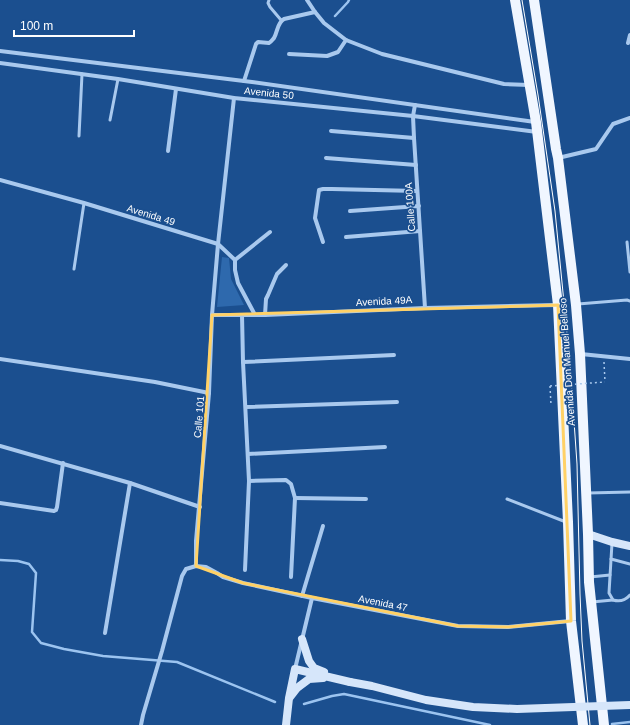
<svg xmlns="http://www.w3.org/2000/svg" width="630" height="725" font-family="Helvetica,sans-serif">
	<rect width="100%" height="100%" fill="#1b4f8f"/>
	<!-- green -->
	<polygon fill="#2e69ad" points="222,257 229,258 231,279 244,305 217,307"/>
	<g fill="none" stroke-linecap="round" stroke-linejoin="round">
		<!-- stream -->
		<g stroke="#9cc4f0" stroke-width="2.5">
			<polyline points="335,16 348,2 349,0"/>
			<polyline points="0,560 18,561 29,564 36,573 32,632 41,643 64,649 103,656 177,662 275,702"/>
			<polyline points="304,704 332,696 344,694 490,725"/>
			<polyline points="612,724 630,722"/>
		</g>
		<!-- path -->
		<g stroke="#a9c9ee" stroke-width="1.5" stroke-dasharray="2 3" stroke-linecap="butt">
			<polyline points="604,362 605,382"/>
			<polyline points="550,386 551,405"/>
		</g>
		<!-- lane -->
		<g stroke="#a9c9ee" stroke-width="3">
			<polyline points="269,0 268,3 270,7 281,20"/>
			<polyline points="110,120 118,79"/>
			<polyline points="79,136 82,74"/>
			<polyline points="627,242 630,272"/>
			<polyline points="74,269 84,203"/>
			<polyline points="578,304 627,300 630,301"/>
			<polyline points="588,493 630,492"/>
			<polyline points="507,499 566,522"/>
			<path d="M 612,543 L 609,593 L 613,600 C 620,602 625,601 630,595"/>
			<polyline points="611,559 630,564"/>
			<polyline points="590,577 610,575"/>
			<polyline points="592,602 613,600"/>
		</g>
		<!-- street -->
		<g stroke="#a9c9ee" stroke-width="4">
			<polyline points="307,0 315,12 324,23 346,40 382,54 504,84 529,85"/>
			<polyline points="628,43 630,35"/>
			<polyline points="0,51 252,82 535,122"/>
			<polyline points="289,54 327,56 338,52 346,40"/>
			<polyline points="0,63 118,79 234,98 413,116 537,132"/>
			<path d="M 244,81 L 256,44 L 258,42 L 269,43 C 271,42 273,39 274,38 C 278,31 277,23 284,19 L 315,12"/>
			<polyline points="415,105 413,116 414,138 425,308"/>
			<polyline points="331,131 414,138"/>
			<polyline points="168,151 176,89"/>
			<polyline points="326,158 416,165"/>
			<polyline points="558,158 596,149 613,124 630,118"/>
			<polyline points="0,180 84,203 218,244 235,260 235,270 238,283 255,315"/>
			<polyline points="350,211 419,206"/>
			<polyline points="346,237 420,231"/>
			<polyline points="323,242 315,218 319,190 323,189 332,189 417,191"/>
			<polyline points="235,260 270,232"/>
			<polyline points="212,315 265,315 425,308 557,305"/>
			<polyline points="242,315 243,362 249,481 245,570"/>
			<polyline points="265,315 266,299 268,295 277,274 286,265"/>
			<polyline points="581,354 630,359"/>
			<polyline points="0,359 155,382 209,393"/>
			<polyline points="243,362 394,355"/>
			<polyline points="246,407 397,402"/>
			<polyline points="0,446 130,483 200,507"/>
			<polyline points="248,454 385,447"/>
			<polyline points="249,481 286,480 291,484 295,498 291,577"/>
			<polyline points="295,498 366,499"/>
			<polyline points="0,503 54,511 56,510 57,507 63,463"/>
			<polyline points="196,566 196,541 209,393 212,315 218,244 234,98"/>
			<polyline points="302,596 323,526"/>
			<polyline points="105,633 130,483"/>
			<polyline points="295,669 312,598"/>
			<polyline points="141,725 143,715 162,651 182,576 186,569 196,566 206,567 217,573 223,577 243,583 312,598 458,626 508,627 570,621"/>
		</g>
		<!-- secondary -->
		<g stroke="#d6e6fa" stroke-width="8">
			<polyline points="588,534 612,542 630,546"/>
			<polyline points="302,639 309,661 314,668 324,672"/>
			<polyline points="290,697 297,688 309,679 323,678"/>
			<polyline points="286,725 289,698 295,669 350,682"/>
		</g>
		<!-- primary -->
		<g stroke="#f0f6ff" stroke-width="10">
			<polyline points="515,0 536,122 558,305 568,522 571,621 583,725"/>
			<polyline points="534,0 556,149 558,158 576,305 580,354 588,534 589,582 604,725"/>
		</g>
		<!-- tram -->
		<polyline stroke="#fff" stroke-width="1" points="522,0 538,95 555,211 570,364 577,464 580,594 582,641 590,725"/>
		<!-- path-bridge -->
		<polyline stroke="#a9c9ee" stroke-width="1.5" stroke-dasharray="2 3" stroke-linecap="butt" points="550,386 605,382"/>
		<!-- secondary-bridge -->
		<polyline stroke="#d6e6fa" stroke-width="8" points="350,682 372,686 426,700 473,707 517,709 630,705"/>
	</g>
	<!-- marked area -->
	<path fill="none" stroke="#ffd166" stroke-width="3" stroke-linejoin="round" d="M 558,305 L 571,621 L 508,627 L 458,626 L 243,583 L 196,566 L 212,315 Z"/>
	<g text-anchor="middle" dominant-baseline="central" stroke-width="3.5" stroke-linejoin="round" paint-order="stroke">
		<!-- street labels -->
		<g font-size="10" fill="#fff" stroke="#1b4f8f">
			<text transform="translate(269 93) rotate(6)">Avenida 50</text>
			<text transform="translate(410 207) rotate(-94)">Calle 100A</text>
			<text transform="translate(151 215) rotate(17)">Avenida 49</text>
			<text transform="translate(384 301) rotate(-3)">Avenida 49A</text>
			<text transform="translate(567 362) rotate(-94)">Avenida Don Manuel Belloso</text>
			<text transform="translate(199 417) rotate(-85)">Calle 101</text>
			<text transform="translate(383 603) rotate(11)">Avenida 47</text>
		</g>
	</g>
	<!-- scale -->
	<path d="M14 30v6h120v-6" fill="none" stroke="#ffffff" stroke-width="2"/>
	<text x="20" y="30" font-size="12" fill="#ffffff" stroke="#1b4f8f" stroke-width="3" paint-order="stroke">100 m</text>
</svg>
